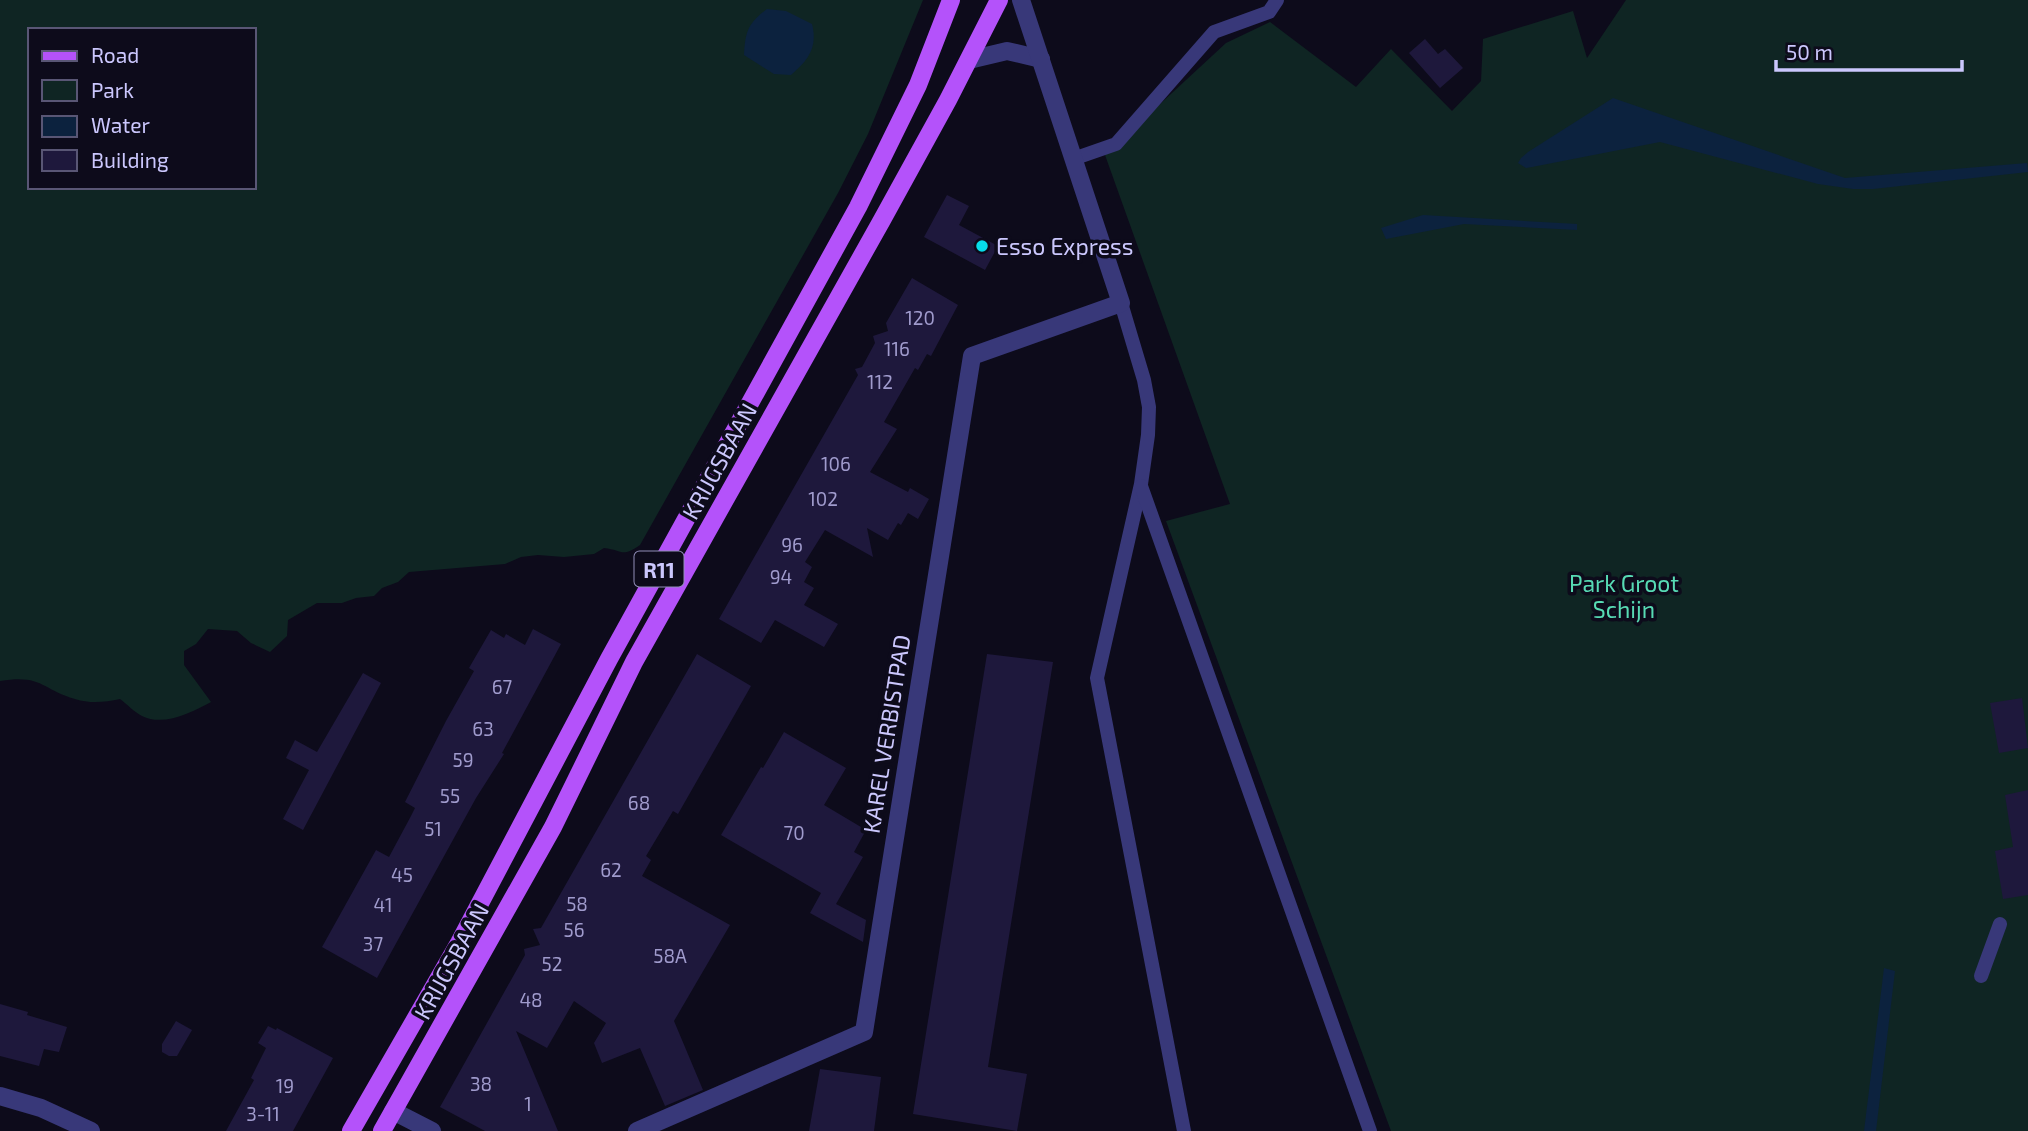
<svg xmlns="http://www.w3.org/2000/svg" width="2028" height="1131" font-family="'Exo 2',sans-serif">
	<rect width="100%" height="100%" fill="#0d0b1b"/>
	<!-- green -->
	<g fill="#0f2523" fill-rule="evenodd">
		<path d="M 0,0 L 923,0 L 868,134 L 838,193 L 640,545 C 621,558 623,550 604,548 L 594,554 L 564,557 L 538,555 L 521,557 L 505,564 L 409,572 L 398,582 L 382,588 L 374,596 L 356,598 L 342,603 L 317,603 L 288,620 L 287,636 L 270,652 L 251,643 L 237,631 L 208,629 L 196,644 L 184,651 L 184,665 L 211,702 C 192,712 164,727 142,716 C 134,712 127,704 120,699 C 105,702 91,704 75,699 C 41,689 42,674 0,681 ZM 30,30 L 254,30 L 254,187 L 30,187 Z"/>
		<polygon points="1626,0 2028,0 2028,1131 1391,1131 1166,521 1230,504 1105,155 1226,43 1270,22 1356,87 1391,49 1452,111 1481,81 1483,39 1573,11 1587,58"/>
	</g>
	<!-- water -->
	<g fill="#0c223e">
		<path d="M 767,9 L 786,11 L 812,24 C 818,48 808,60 791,75 L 774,74 L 744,55 C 745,32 748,23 767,9 Z"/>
		<polygon points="1613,98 1845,178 2027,163 2028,172 1873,189 1853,189 1818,184 1660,142 1532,167 1526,168 1518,163 1521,158 1528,152"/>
		<polygon points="1423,215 1577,224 1577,230 1464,224 1386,239 1381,228"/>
		<polygon points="1884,968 1895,971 1876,1131 1864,1131"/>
	</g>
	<!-- building -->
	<g fill="#1e183c">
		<polygon points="1425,39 1438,54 1445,49 1463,68 1440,88 1409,53"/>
		<polygon points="947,195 969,206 959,225 998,246 985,270 924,237"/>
		<polygon points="912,278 958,305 931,356 927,354 918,370 915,368 884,422 897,429 870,472 908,492 910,488 929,499 918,519 908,513 901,525 898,523 888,540 867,528 873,557 825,530 805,562 812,567 804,582 814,588 804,605 838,624 824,647 775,620 761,643 719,619 858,375 855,369 862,367 875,343 873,336 888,331 886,323"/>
		<polygon points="533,629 561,644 502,753 504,754 476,798 377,978 322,947 376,850 389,857 411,816 415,808 405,802 446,721 474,671 469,668 491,630 504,638 506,634 525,645"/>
		<polygon points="697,654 751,686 678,814 673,811 646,856 651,860 642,876 730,925 674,1021 703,1090 665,1106 640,1048 602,1063 594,1043 606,1023 574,1001 547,1048 516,1031 558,1131 485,1131 440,1107 525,955 524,949 540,945 533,929 541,928"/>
		<polygon points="987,654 1053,662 988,1067 1027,1074 1017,1131 913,1114"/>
		<polygon points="363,673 381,683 303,830 283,819 309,770 286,758 295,740 317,752"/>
		<polygon points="2022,698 2028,748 1999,753 1990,703"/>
		<polygon points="784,732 846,768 824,805 866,830 854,852 863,857 836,904 866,920 863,942 810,913 821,893 721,835 761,767 763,768"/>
		<polygon points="2028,790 2028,895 2003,899 1995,851 2013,847 2005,795"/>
		<polygon points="0,1004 28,1012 27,1015 67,1027 59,1052 44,1049 39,1066 0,1056"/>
		<polygon points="176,1021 192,1030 177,1056 169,1056 162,1052 162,1044"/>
		<polygon points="268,1026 276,1030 277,1028 333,1058 293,1131 226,1131 254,1080 251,1078 266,1048 258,1043"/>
		<polygon points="820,1069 881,1077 874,1131 809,1131"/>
	</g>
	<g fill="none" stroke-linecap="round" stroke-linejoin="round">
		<!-- lane -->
		<g stroke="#383879" stroke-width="14">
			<polyline points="1073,159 1116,144 1214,32 1269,12 1277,0"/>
			<polyline points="1121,303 1144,380 1149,407 1148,435 1141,484 1097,678 1184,1131"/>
			<polyline points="1141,486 1370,1131"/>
			<polyline points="1981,976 2000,924"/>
		</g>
		<!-- street -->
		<g stroke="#383879" stroke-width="18">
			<polyline points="969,60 1007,51 1041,59"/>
			<polyline points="0,1096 41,1108 91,1131"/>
			<polyline points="393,1111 432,1131"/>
			<polyline points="637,1131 864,1032 972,356 1121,303 1021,0"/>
		</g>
		<!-- primary -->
		<g stroke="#b452fa" stroke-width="18">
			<polyline points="351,1131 459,943 609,659 858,207 918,85 951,0"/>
			<polyline points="382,1131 553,827 634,662 882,220 948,100 999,0"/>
		</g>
	</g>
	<!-- markers -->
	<circle fill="#07ddea" stroke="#0d0b1b" stroke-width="2.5" cx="982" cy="246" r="7"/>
	<g text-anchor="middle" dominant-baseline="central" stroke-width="7" stroke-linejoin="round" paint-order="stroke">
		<!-- number labels -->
		<g font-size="19" fill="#a09bcd">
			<text x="920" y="317">120</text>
			<text x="897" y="348">116</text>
			<text x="880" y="381">112</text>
			<text x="836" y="463">106</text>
			<text x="823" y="498">102</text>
			<text x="792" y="544">96</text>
			<text x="781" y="576">94</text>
			<text x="502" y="686">67</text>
			<text x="483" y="728">63</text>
			<text x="463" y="759">59</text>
			<text x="450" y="795">55</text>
			<text x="639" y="802">68</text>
			<text x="433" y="828">51</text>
			<text x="794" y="832">70</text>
			<text x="611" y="869">62</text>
			<text x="402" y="874">45</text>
			<text x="577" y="903">58</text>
			<text x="383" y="904">41</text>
			<text x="574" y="929">56</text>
			<text x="373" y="943">37</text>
			<text x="670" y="955">58A</text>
			<text x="552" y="963">52</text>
			<text x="531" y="999">48</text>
			<text x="481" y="1083">38</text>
			<text x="285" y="1085">19</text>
			<text x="528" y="1103">1</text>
			<text x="263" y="1113">3-11</text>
		</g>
		<!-- shield labels -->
		<rect fill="#0d0b1b" stroke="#928fb9" stroke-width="2" x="634.5" y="551.5" width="49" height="35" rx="5"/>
		<g font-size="21" font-weight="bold" fill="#cbc7fd">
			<text x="659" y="569">R11</text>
		</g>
		<!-- poi labels -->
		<g font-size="23" fill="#cbc7fd" stroke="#0d0b1b" text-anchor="start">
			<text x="996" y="246">Esso Express</text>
		</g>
		<!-- street labels -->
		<g font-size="23" fill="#cbc7fd" stroke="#0d0b1b">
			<text transform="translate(719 461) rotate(-61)">KRIJGSBAAN</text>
			<text transform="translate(886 734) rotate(-81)">KAREL VERBISTPAD</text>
			<text transform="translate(451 961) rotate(-61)">KRIJGSBAAN</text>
		</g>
		<!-- park labels -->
		<g font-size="23" fill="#57dab4" stroke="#0d0b1b">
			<text x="1624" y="583">Park Groot<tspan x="1624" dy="26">Schijn</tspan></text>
		</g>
	</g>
	<!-- legend -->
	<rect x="28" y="28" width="228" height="161" fill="#0d0b1b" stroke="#595675" stroke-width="2"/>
	<rect x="42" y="51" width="35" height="10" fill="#b452fa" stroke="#595675" stroke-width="2"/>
	<text x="91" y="63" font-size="21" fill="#cbc7fd">Road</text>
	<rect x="42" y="80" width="35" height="21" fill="#0f2523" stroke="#595675" stroke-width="2"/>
	<text x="91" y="98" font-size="21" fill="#cbc7fd">Park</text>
	<rect x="42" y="116" width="35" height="21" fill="#0c223e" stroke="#595675" stroke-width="2"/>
	<text x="91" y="133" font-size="21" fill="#cbc7fd">Water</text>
	<rect x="42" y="150" width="35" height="21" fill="#1e183c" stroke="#595675" stroke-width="2"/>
	<text x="91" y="168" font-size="21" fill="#cbc7fd">Building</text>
	<!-- scale -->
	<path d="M1776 60v10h186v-10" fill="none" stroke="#cbc7fd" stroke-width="3.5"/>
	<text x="1786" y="60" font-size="21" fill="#cbc7fd" stroke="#0d0b1b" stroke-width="5" paint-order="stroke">50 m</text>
</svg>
